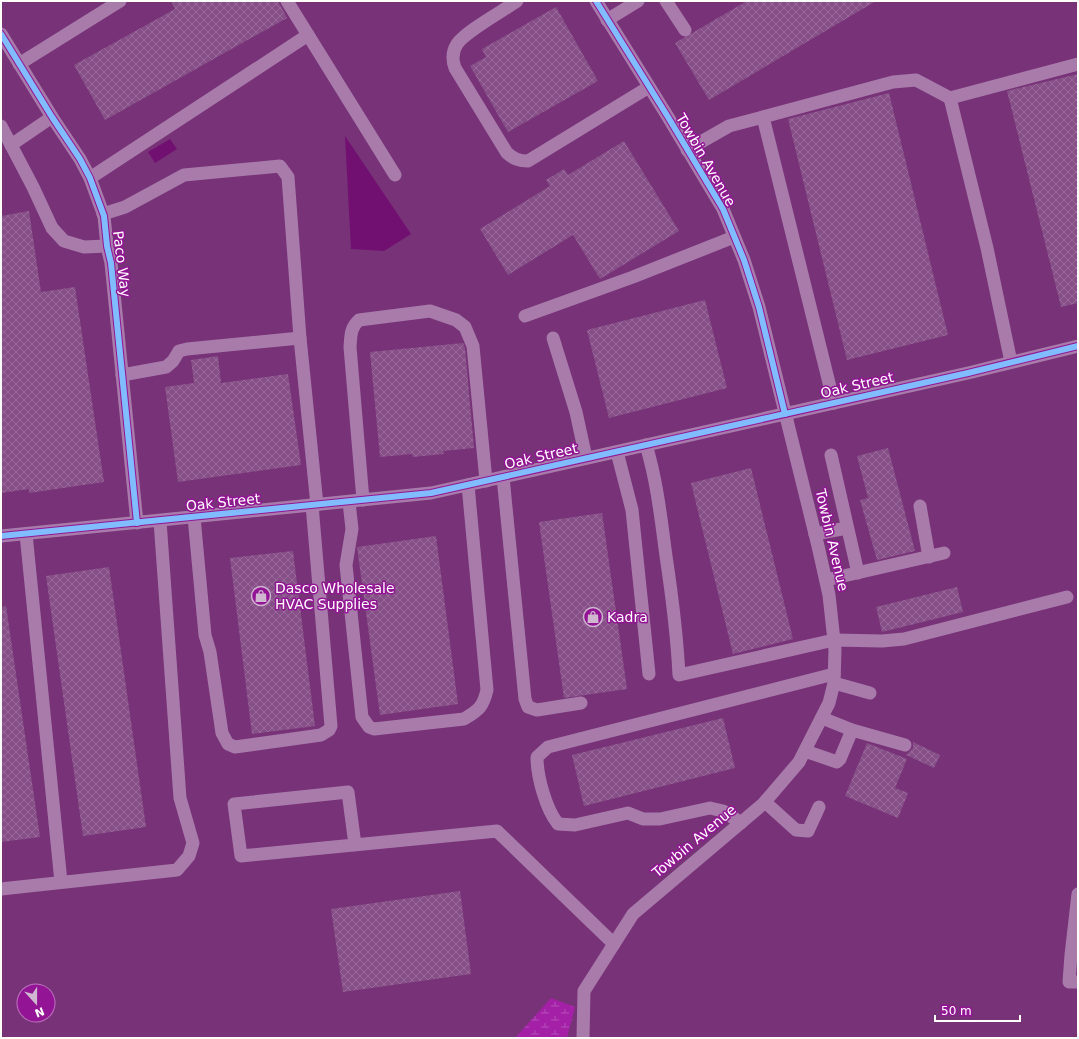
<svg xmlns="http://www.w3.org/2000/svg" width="1079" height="1039" font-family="'DejaVu Sans',sans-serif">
	<defs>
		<pattern id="wetland-marsh" width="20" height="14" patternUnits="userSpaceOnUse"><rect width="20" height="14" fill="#a420a7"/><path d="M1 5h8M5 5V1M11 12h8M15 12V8" fill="none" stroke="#b64db9"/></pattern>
		<pattern id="building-cross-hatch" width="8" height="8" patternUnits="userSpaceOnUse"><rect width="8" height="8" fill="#864f87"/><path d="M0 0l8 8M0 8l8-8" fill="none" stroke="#986999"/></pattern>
	</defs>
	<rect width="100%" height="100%" fill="#773278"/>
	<!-- wetland -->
	<polygon fill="url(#wetland-marsh)" points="551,998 575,1007 567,1038 515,1038"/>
	<!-- water -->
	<g fill="#721072">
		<polygon points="345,136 411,234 384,251 351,249"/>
		<polygon points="170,139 177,149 155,163 148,152"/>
	</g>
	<!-- building -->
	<g fill="url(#building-cross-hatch)">
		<polygon points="171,1 278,1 287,18 105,120 74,65 175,9"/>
		<polygon points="747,1 876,1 709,100 675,43"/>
		<polygon points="556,7 598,81 508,132 470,66 486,57 482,49"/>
		<polygon points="1078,74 1078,303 1061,307 1007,91"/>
		<polygon points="889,93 948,335 847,360 788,119"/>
		<polygon points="624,141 679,231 600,279 573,235 508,275 480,229 550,186 546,180 564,169 568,175"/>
		<polygon points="29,211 41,292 75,287 104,482 29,493 29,489 1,493 1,216"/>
		<polygon points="705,300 727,388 609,418 587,330"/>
		<polygon points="463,343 465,348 474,448 443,451 444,454 413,457 412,454 380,457 370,352"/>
		<polygon points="218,356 221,383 288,374 301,465 178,482 165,387 194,383 191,360"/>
		<polygon points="888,448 915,551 877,560 860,500 868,498 857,456"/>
		<polygon points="751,468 793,639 733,654 691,483"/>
		<polygon points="602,513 627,689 564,698 539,522"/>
		<polygon points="436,536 458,704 380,715 357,547"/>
		<polygon points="293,551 315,726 252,734 230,558"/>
		<polygon points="109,567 146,827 83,836 46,576"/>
		<polygon points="957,587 963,612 882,632 876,607"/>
		<polygon points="6,606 40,837 1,842 1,607"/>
		<polygon points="723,718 735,768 584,806 572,755"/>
		<polygon points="913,742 940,755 934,768 906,755 913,748"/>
		<polygon points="867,743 907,759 895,788 908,793 898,818 845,796"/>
		<polygon points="460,891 471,974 343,992 331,909"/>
	</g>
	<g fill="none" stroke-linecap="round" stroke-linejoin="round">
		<!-- minor -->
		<g stroke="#a97bab" stroke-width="13">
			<polyline points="287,1 395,175"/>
			<path d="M 517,1 C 503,11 466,31 457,44 C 452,52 452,60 455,68 L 507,153 C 514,159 519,161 528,161 L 649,87"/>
			<polyline points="666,1 685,30"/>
			<polyline points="607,20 638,1"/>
			<polyline points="1,34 52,117 80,159 90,178 104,216 107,246 111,263 137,523"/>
			<polyline points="19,64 120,1"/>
			<polyline points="950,98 987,248 1011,362"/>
			<polyline points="1,126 33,187 52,228 64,241 84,247 107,246"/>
			<polyline points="11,145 52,117"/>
			<polyline points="687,150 729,126 763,117"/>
			<polyline points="90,178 308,35"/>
			<polyline points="103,214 125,207 184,175 280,166 288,177 300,338 317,505"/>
			<polyline points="525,316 633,277 734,237"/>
			<polyline points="553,338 576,412 586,458"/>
			<polyline points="122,375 166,367 173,361 179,351 187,349 300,338"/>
			<polyline points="834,403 763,117 893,82 916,80 950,98 1078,64"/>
			<path d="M 646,445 C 657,481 661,519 666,556 C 672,596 677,635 679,675 L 834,640 L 882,641 L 904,639 L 1067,597"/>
			<polyline points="617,452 632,510 649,674"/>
			<polyline points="831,455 858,573"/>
			<polyline points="503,477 525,699 528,707 537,710 581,703"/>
			<path d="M 363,500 L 350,347 C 351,336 350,328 359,320 L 430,311 L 456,320 L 465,327 L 473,346 L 486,481"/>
			<path d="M 349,502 L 352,529 L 346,565 L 362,717 L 369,727 L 374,729 L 464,719 C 479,710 483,707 487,690 L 468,485"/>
			<polyline points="920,506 929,557"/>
			<polyline points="194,517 205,635 210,652 222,733 228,744 235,747 321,735 329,730 331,726 312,505"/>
			<polyline points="26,534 61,882"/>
			<polyline points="815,534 847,528"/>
			<polyline points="1,536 431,493 968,373 1078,346"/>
			<polyline points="826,580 944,553"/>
			<polyline points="834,683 870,693"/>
			<polyline points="822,718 852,730 905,745"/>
			<polyline points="805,751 837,762 840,759 852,730"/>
			<polyline points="765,802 796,830 808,831 819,807"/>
			<path d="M 741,823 L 723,811 L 710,808 L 660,819 L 643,819 L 628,813 L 575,825 L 558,824 C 546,809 537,777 537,757 L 548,747 L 834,674"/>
			<polyline points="355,845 348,792 234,804 241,856 497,831 614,944"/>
			<polyline points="1,889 177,870 189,856 193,843 180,798 160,521"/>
			<polyline points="1078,894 1071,955 1069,982 1078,982"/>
			<polyline points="583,1038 584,991 633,914 763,804 799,762 829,703 834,683 835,650 829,595 818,546 759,307 744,260 723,209 668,117 596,1"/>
		</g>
		<!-- cycleway casing -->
		<g stroke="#931595" stroke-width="8">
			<g id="cycleway">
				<polyline points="596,1 668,117 723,209 744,260 759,307 785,414"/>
				<polyline points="1,34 52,117 80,159 90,178 104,216 107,246 111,263 137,523"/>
				<polyline points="1,536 431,493 968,373 1078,346"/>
			</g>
		</g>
		<!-- cycleway -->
		<use href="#cycleway" stroke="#80bcff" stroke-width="6"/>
	</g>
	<!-- icons -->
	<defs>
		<g id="shop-ring" transform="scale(1)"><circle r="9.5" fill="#931595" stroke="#cfb7d0" stroke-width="1.5"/><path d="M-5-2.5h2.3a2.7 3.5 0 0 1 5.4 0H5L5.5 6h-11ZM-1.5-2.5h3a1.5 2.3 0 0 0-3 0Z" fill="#cfb7d0"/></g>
	</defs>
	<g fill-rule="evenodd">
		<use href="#shop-ring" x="261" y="596"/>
		<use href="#shop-ring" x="593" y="617"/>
	</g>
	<g text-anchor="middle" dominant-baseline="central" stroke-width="3" stroke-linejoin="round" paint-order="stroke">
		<!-- street labels -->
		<g font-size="14" fill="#fff" stroke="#931595">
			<text transform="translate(706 160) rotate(60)">Towbin Avenue</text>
			<text transform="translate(122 264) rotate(83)">Paco Way</text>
			<text transform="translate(857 385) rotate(-13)">Oak Street</text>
			<text transform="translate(541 456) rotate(-13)">Oak Street</text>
			<text transform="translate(223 502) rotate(-6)">Oak Street</text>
			<text transform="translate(832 540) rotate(77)">Towbin Avenue</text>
			<text transform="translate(694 841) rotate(-40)">Towbin Avenue</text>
		</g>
		<!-- poi labels -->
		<g font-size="14" fill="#fff" stroke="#931595" text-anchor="start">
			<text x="275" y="588">Dasco Wholesale<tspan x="275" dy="16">HVAC Supplies</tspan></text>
			<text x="607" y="617">Kadra</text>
		</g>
	</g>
	<!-- border -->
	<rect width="1079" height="1039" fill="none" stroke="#ffffff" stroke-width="4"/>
	<!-- north arrow -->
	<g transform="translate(36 1003) rotate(159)"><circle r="19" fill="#931595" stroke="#be73bf"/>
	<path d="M0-3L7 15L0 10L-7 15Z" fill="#cfb7d0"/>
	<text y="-6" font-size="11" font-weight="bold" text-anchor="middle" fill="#ffffff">N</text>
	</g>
	<!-- scale -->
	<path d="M935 1015v6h85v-6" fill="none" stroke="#ffffff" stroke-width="2"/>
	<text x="941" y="1015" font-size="12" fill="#ffffff" stroke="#931595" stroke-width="3" paint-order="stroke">50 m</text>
</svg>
